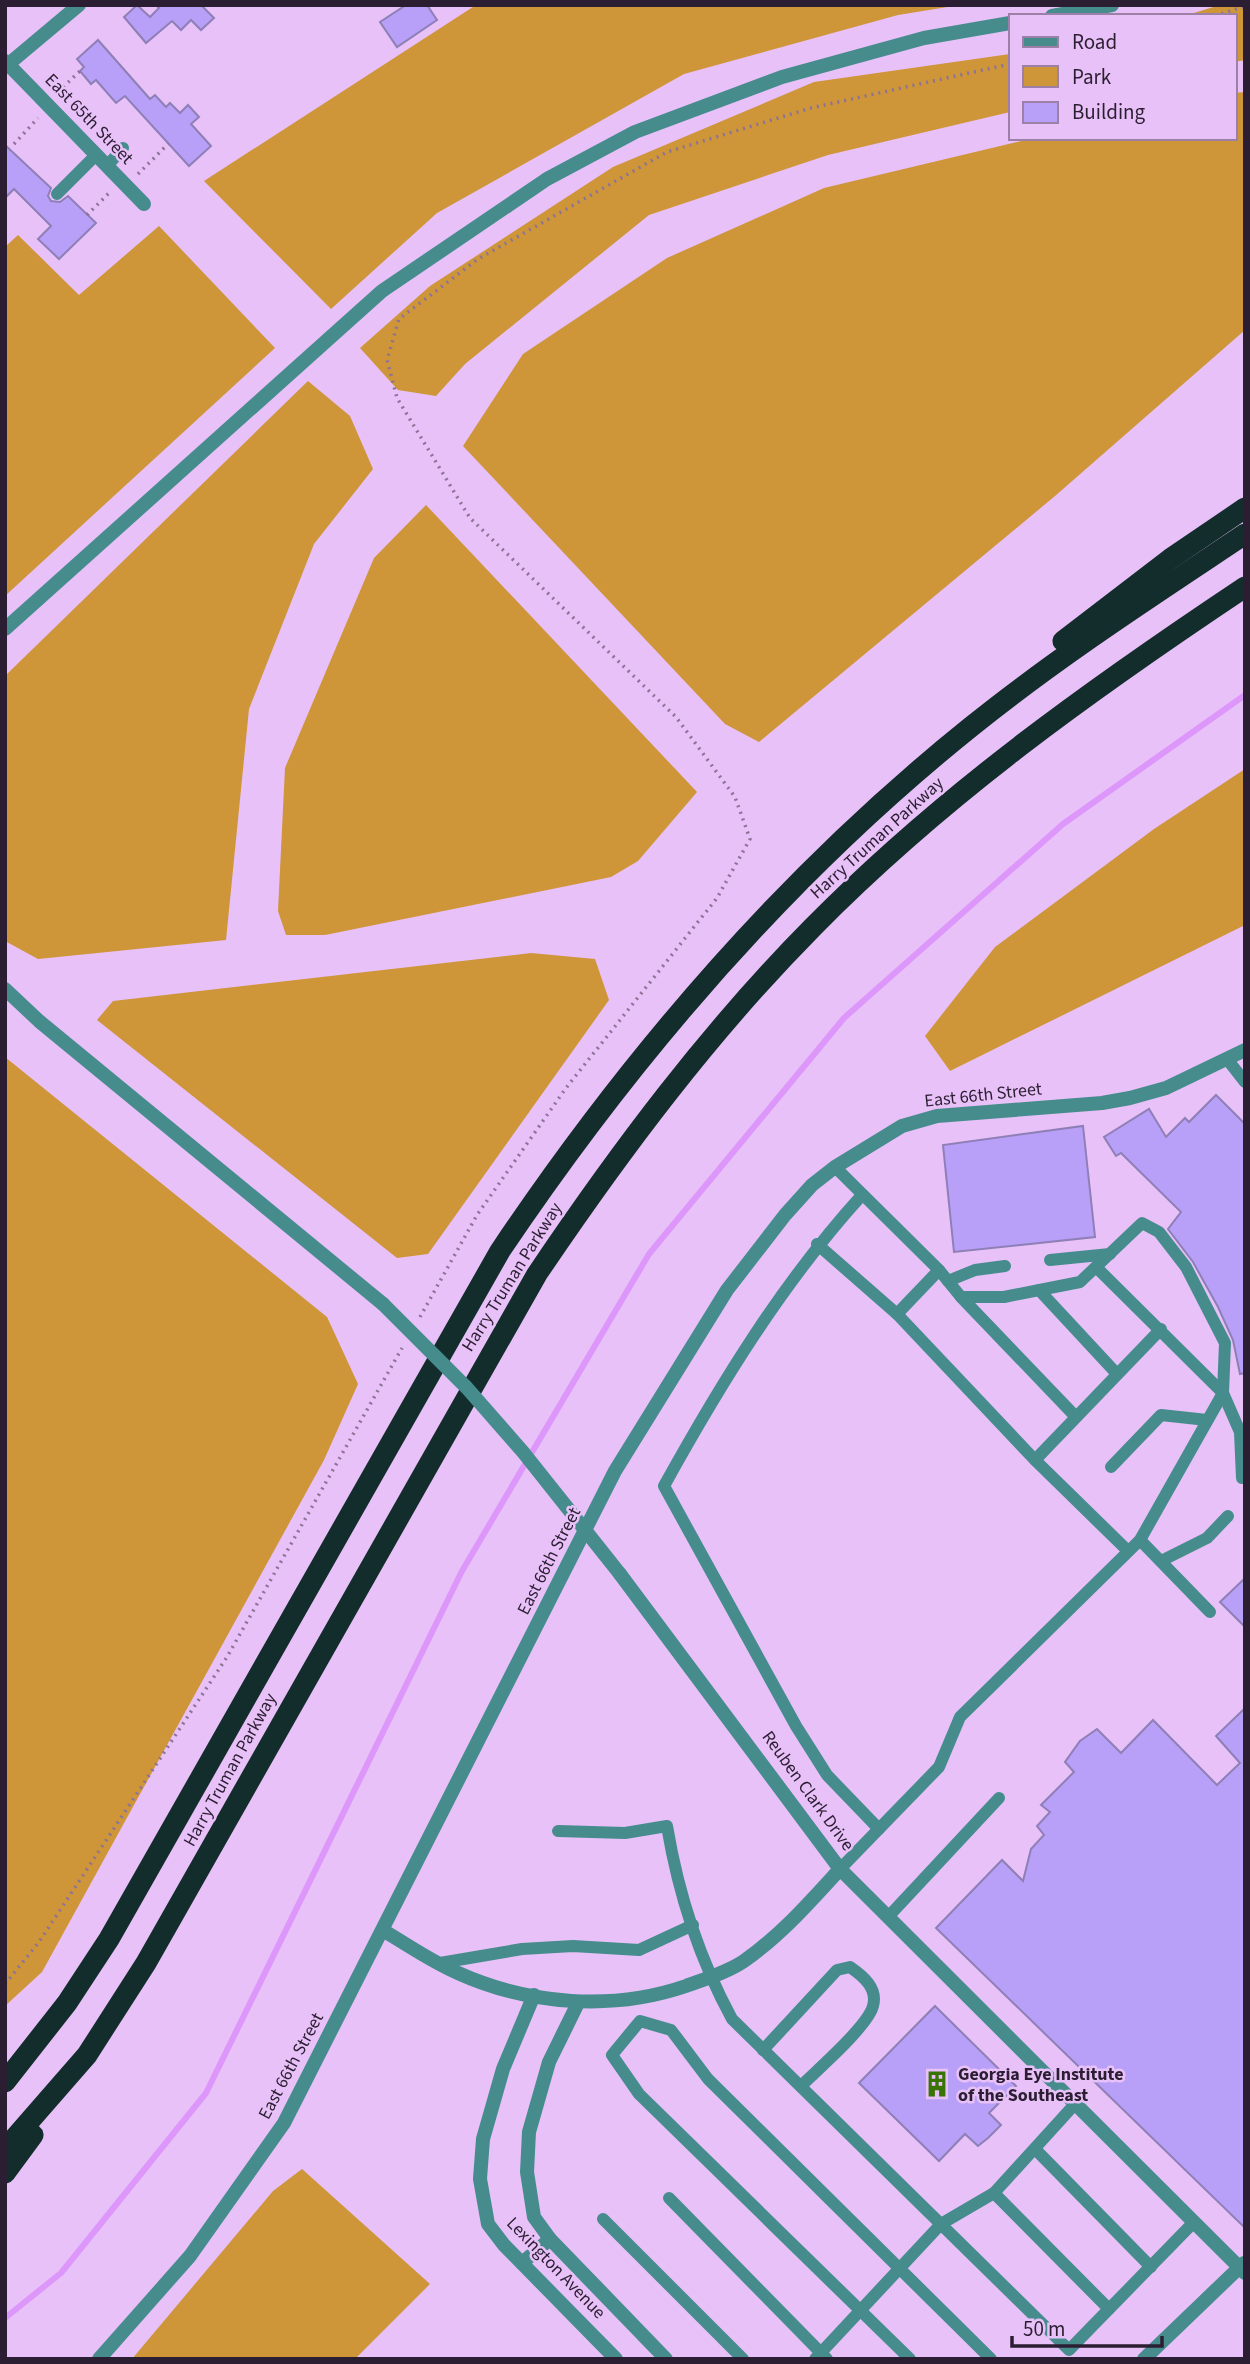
<svg xmlns="http://www.w3.org/2000/svg" width="1250" height="2364" font-family="'Source Sans 3',sans-serif">
	<rect width="100%" height="100%" fill="#e7c1f7"/>
	<!-- green -->
	<g fill="#ce9539">
		<polygon points="476,5 960,5 898,15 684,74 437,213 331,309 204,181"/>
		<polygon points="1220,5 1245,5 1245,60 1234,62 1234,16 1184,16"/>
		<polygon points="1010,54 1010,112 828,155 649,215 465,364 436,396 398,390 360,348 430,286 613,167 814,82"/>
		<polygon points="1245,92 1245,330 1055,496 759,742 725,724 463,446 523,354 667,258 824,188 1034,138 1234,138 1234,93"/>
		<polygon points="159,226 275,348 5,596 5,247 18,235 79,295"/>
		<polygon points="308,381 350,416 373,469 314,544 249,709 226,940 38,959 5,941 5,676"/>
		<polygon points="426,505 697,792 638,861 611,877 325,935 286,935 278,911 285,768 374,558"/>
		<polygon points="1245,769 1245,925 950,1071 925,1036 995,947 1154,829"/>
		<polygon points="531,953 595,959 609,1000 428,1254 397,1258 97,1020 113,1001"/>
		<polygon points="5,1057 327,1317 358,1384 324,1460 42,1972 5,2006"/>
		<polygon points="302,2169 430,2284 355,2359 132,2359 273,2191"/>
	</g>
	<g fill="none" stroke-linecap="round" stroke-linejoin="round">
		<!-- stream -->
		<polyline stroke="#dd96fa" stroke-width="6" points="5,2318 61,2273 206,2093 462,1571 649,1254 844,1018 1063,824 1245,695"/>
	</g>
	<!-- building -->
	<g fill="#b8a0f8" stroke="#8e7fb7" stroke-width="2">
		<polygon points="137,5 150,17 159,8 156,5 205,5 203,7 214,18 201,30 191,20 181,30 172,21 146,43 124,17"/>
		<polygon points="406,5 427,5 437,20 397,47 380,22"/>
		<polygon points="98,40 150,99 155,95 166,107 170,103 180,113 188,105 199,117 191,124 211,146 189,166 125,96 116,103 96,80 91,84 80,71 84,67 77,59"/>
		<polygon points="5,145 51,188 48,196 51,201 60,202 68,196 96,223 59,259 38,239 51,226 14,189 5,198"/>
		<polygon points="1216,1095 1245,1124 1245,1373 1240,1374 1233,1340 1218,1307 1193,1262 1168,1229 1181,1212 1121,1153 1116,1156 1104,1137 1149,1109 1166,1137 1185,1118 1189,1122"/>
		<polygon points="1083,1126 1095,1237 954,1252 943,1145"/>
		<polygon points="1245,1578 1245,1627 1220,1602"/>
		<polygon points="1245,1708 1245,2228 936,1928 1002,1860 1023,1881 1031,1849 1044,1835 1037,1826 1050,1812 1041,1805 1074,1772 1065,1762 1080,1741 1097,1729 1121,1753 1153,1720 1217,1785 1240,1763 1216,1736"/>
		<polygon points="935,2006 1016,2086 989,2113 1001,2125 988,2138 978,2146 965,2134 939,2161 859,2083"/>
	</g>
	<g fill="none" stroke-linecap="round" stroke-linejoin="round">
		<!-- path -->
		<g stroke="#8d7398" stroke-width="3.5" stroke-dasharray="2 5" stroke-linecap="butt">
			<polyline points="1215,16 1245,6"/>
			<polyline points="58,92 80,71"/>
			<polyline points="14,144 38,118"/>
			<polyline points="138,174 168,144"/>
			<polyline points="87,215 110,192"/>
			<polyline points="420,1317 477,1215 566,1088 717,898 750,839 735,797 676,717 470,518 397,398 387,360 399,319 478,259 667,152 811,108 1010,64"/>
			<polyline points="5,1984 39,1942 227,1657 402,1348"/>
		</g>
		<!-- service -->
		<g stroke="#468c8d" stroke-width="12">
			<polyline points="107,166 123,148"/>
			<polyline points="57,194 96,155"/>
			<polyline points="1227,1059 1245,1082"/>
			<polyline points="835,1167 939,1270 961,1297 1004,1297 1080,1282 1142,1223 1159,1232 1186,1267 1225,1343 1223,1393 1140,1540 960,1717 939,1767 840,1869"/>
			<path d="M 862,1195 C 783,1282 721,1383 664,1486 L 796,1726 L 827,1775 L 879,1829"/>
			<polyline points="817,1244 897,1314 1035,1460 1128,1551"/>
			<polyline points="1050,1260 1110,1254"/>
			<polyline points="1096,1267 1223,1393 1240,1432 1242,1478"/>
			<polyline points="948,1281 975,1270 1005,1266"/>
			<polyline points="1039,1290 1117,1374"/>
			<polyline points="961,1297 1076,1417"/>
			<polyline points="897,1314 939,1270"/>
			<polyline points="1035,1460 1161,1329"/>
			<polyline points="1111,1467 1161,1415 1207,1420"/>
			<polyline points="1140,1540 1210,1612"/>
			<polyline points="1161,1561 1207,1538 1228,1516"/>
			<path d="M 558,1831 L 625,1833 L 667,1826 C 678,1892 700,1960 732,2019 L 1069,2350 L 1194,2222"/>
			<polyline points="888,1917 999,1798"/>
			<polyline points="440,1963 522,1949 573,1946 639,1950 693,1925"/>
			<path d="M 763,2050 L 837,1970 L 850,1967 C 863,1976 878,1988 873,2006 C 868,2026 817,2070 801,2086"/>
			<polyline points="1036,2150 1151,2267"/>
			<polyline points="994,2193 1109,2309"/>
			<polyline points="669,2198 827,2359"/>
			<polyline points="603,2219 743,2359"/>
			<polyline points="815,2359 941,2224 994,2193 1075,2104"/>
			<polyline points="910,2359 639,2094 612,2055 640,2021 671,2030 708,2079 991,2359"/>
		</g>
		<!-- minor -->
		<g stroke="#468c8d" stroke-width="14">
			<polyline points="1052,16 1112,5"/>
			<polyline points="5,61 144,204"/>
			<polyline points="5,67 79,5"/>
			<polyline points="5,629 382,291 547,179 635,132 782,77 924,38 1010,23"/>
			<polyline points="5,989 39,1021 383,1304"/>
			<polyline points="620,1574 840,1869 1245,2273"/>
			<path d="M 384,1931 C 408,1945 432,1962 458,1973 C 529,2005 613,2011 686,1986 C 705,1979 728,1972 744,1961 C 781,1935 810,1902 840,1869"/>
			<polyline points="534,1995 503,2069 483,2139 480,2179 488,2224 504,2245 616,2359"/>
			<polyline points="578,2003 549,2062 529,2132 527,2172 534,2217 550,2239 666,2359"/>
			<polyline points="522,2263 550,2239"/>
			<polyline points="99,2359 190,2256 284,2123 615,1471 727,1290 785,1215 812,1185 835,1167 902,1126 937,1116 1102,1103 1130,1098 1166,1088 1245,1050"/>
			<polyline points="1144,2359 1244,2263"/>
		</g>
		<!-- motorway -->
		<g stroke="#132c2c" stroke-width="21">
			<polyline points="1063,641 1170,559 1245,508"/>
			<path d="M 5,2082 L 67,2003 L 109,1939 L 500,1251 C 633,1053 786,875 972,726 C 1059,656 1152,596 1245,534"/>
			<path d="M 5,2149 L 87,2055 L 146,1963 L 537,1274 C 620,1151 709,1032 813,927 C 943,795 1092,689 1245,587"/>
			<polyline points="5,2173 33,2135"/>
		</g>
		<!-- minor-bridge -->
		<polyline stroke="#468c8d" stroke-width="14" points="383,1304 467,1388 523,1452 620,1574"/>
	</g>
	<!-- icons -->
	<defs>
		<g id="building-bare" transform="scale(2.1)"><path d="M-4-6H4V6H1V3H-1V6H-4ZM-2.5-4.3h1.7v1.8h-1.7ZM.8-4.3h1.7v1.8H.8ZM-2.5-1h1.7V.8h-1.7ZM.8-1h1.7V.8H.8Z" fill="#387305" stroke="#e7c1f7" stroke-width="2.5" paint-order="stroke"/></g>
	</defs>
	<g fill-rule="evenodd">
		<use href="#building-bare" x="937" y="2084"/>
	</g>
	<g text-anchor="middle" dominant-baseline="central" stroke-width="5" stroke-linejoin="round" paint-order="stroke">
		<!-- street labels -->
		<g font-size="18" fill="#2c1e32" stroke="#e7c1f7">
			<text transform="translate(89 119) rotate(46)">East 65th Street</text>
			<text transform="translate(877 838) rotate(-42)">Harry Truman Parkway</text>
			<text transform="translate(983 1095) rotate(-6)">East 66th Street</text>
			<text transform="translate(512 1277) rotate(-58)">Harry Truman Parkway</text>
			<text transform="translate(549 1561) rotate(-63)">East 66th Street</text>
			<text transform="translate(230 1770) rotate(-61)">Harry Truman Parkway</text>
			<text transform="translate(808 1791) rotate(54)">Reuben Clark Drive</text>
			<text transform="translate(291 2066) rotate(-62)">East 66th Street</text>
			<text transform="translate(556 2268) rotate(46)">Lexington Avenue</text>
		</g>
		<!-- poi labels -->
		<g font-size="18" font-weight="bold" fill="#2c1e32" stroke="#e7c1f7" text-anchor="start">
			<text x="958" y="2074">Georgia Eye Institute<tspan x="958" dy="21">of the Southeast</tspan></text>
		</g>
	</g>
	<!-- border -->
	<rect width="1250" height="2364" fill="none" stroke="#2c1e32" stroke-width="14"/>
	<!-- legend -->
	<rect x="1009" y="14" width="228" height="126" fill="#e7c1f7" stroke="#9c80a8" stroke-width="2"/>
	<rect x="1023" y="37" width="35" height="10" fill="#468c8d" stroke="#9c80a8" stroke-width="2"/>
	<text x="1072" y="49" font-size="21" fill="#2c1e32">Road</text>
	<rect x="1023" y="66" width="35" height="21" fill="#ce9539" stroke="#9c80a8" stroke-width="2"/>
	<text x="1072" y="84" font-size="21" fill="#2c1e32">Park</text>
	<rect x="1023" y="102" width="35" height="21" fill="#b8a0f8" stroke="#9c80a8" stroke-width="2"/>
	<text x="1072" y="119" font-size="21" fill="#2c1e32">Building</text>
	<!-- scale -->
	<path d="M1012 2336v10h150v-10" fill="none" stroke="#2c1e32" stroke-width="3.5"/>
	<text x="1023" y="2336" font-size="21" fill="#2c1e32" stroke="#e7c1f7" stroke-width="5" paint-order="stroke">50 m</text>
</svg>
